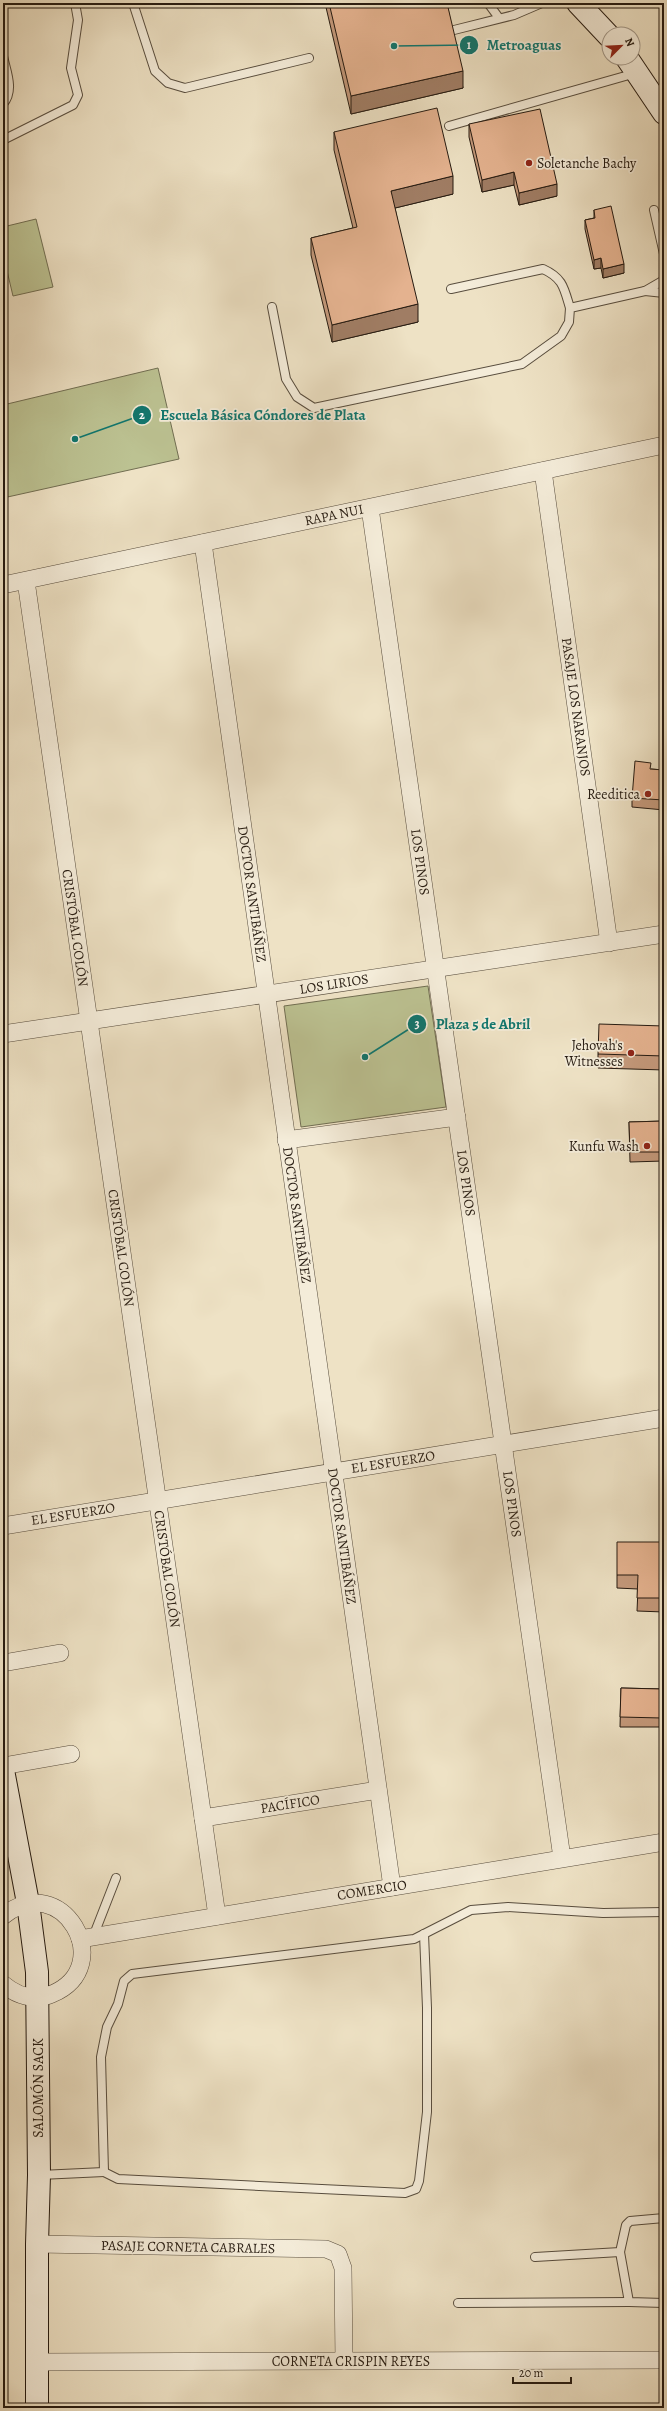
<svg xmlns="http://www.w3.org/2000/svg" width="667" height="2411" font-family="Alegreya,serif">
	<rect width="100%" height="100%" fill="#eee2c5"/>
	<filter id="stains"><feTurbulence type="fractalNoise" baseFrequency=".005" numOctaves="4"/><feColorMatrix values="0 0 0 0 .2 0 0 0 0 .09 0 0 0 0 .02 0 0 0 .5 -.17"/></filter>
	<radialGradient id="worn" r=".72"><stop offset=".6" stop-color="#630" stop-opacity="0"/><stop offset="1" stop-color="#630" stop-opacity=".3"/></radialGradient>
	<!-- green -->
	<g fill="#bcc292" stroke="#716e52">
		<polygon points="36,219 53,287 13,296 3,254 3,227"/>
		<polygon points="158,368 179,459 3,498 3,405"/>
		<polygon points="428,986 446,1107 301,1127 284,1006"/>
	</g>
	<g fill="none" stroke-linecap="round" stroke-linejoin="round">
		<!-- lane casing -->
		<g stroke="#584d3e" stroke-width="10">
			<g id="lane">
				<polyline points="133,3 155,71 168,83 185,88 309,58"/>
				<polyline points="488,3 499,18"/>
				<polyline points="663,3 664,5"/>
				<polyline points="454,30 514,15 542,3"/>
				<path d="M 3,56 C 6,71 15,90 3,104"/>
				<polyline points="449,126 636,73"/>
				<polyline points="3,140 73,105 78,95 71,68 78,20 75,3"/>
				<polyline points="654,210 664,254"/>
				<path d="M 451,289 L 543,269 C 563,278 564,288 570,308"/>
				<polyline points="645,291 664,293"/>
				<polyline points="272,307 286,379 297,397 314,408 522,364 561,336 569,322 570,308 645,291 664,280"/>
				<polyline points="93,1937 116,1878"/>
				<polyline points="104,2172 118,2179 405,2193 416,2189 419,2181 427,2112 427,2008 424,1934"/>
				<polyline points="40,2175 104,2172 101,2057 107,2027 118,2004 124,1981 132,1974 414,1939 471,1910 508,1907 603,1913 664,1912"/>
				<polyline points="620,2252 629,2302 664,2303"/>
				<polyline points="535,2257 620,2252 626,2225 630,2221 664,2218"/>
				<polyline points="458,2303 629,2302"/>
			</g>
		</g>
		<!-- street casing -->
		<g stroke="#584d3e" stroke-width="18">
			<g id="street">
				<polyline points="543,471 609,943"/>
				<polyline points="370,508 562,1858"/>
				<polyline points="203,543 392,1887"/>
				<polyline points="26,581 217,1916"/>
				<polyline points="3,585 664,445"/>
				<polyline points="3,1034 664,934"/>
				<polyline points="286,1140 457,1117"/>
				<polyline points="3,1526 664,1418"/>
				<polyline points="3,1663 60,1653"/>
				<polyline points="3,1766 71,1754"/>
				<polyline points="203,1818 378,1790"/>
				<path d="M 3,1916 C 61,1868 119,1966 52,1994 C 34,2001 17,1996 3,1984"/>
				<polyline points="80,1939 664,1842"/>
				<polyline points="37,2244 326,2249 338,2254 343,2268 344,2361"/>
				<polyline points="38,2362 664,2360"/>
			</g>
		</g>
		<!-- secondary casing -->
		<g stroke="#261b11" stroke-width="24">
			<g id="secondary">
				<polyline points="578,3 609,36"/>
				<polyline points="627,58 664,113"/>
				<polyline points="3,1770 28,1903 37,1972 39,2175 37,2244 37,2408"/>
			</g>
		</g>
		<!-- lane -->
		<use href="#lane" stroke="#f4ecd9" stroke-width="8"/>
		<!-- street -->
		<use href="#street" stroke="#f4ecd9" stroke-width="17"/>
		<!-- secondary -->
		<use href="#secondary" stroke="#f4ecd9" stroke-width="22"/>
	</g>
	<!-- wall -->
	<g fill="#c4997b" stroke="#261b11">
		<polygon points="325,3 447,3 463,88 351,114"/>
		<polygon points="469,124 557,196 519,205 514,185 482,192 469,137"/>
		<polygon points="334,132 453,194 395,208 418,322 332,342 311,255 311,238 353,228 334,150"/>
		<polygon points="594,210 624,273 603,278 601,268 594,269 585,229 585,220 594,218"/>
		<polygon points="651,769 664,770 664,810 632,807 632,798"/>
		<polygon points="664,1026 664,1070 598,1068 598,1054"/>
		<polygon points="664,1121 664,1161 630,1162 629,1122"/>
		<polygon points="664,1542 664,1612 637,1611 638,1589 617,1588 617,1575"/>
		<polygon points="621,1688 662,1689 662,1727 620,1727"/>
	</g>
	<!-- shaded-wall -->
	<g fill="#a07d64" stroke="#261b11">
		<polygon points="463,71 463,88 351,114 351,96"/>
		<polygon points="514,172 514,185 482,192 482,180"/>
		<polygon points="453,176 453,194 391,209 391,191"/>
		<polygon points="557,184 557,196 519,205 519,193"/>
		<polygon points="601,258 601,268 594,269 594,260"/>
		<polygon points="624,264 624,273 603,278 603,269"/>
		<polygon points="418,304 418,322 332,342 332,325"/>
	</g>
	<!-- building -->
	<g fill="#e4b28f" stroke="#261b11">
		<polygon points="329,3 447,3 463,71 351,96"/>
		<polygon points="437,108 453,176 391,191 418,304 332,325 311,238 357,227 334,132"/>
		<polygon points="540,109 557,184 519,193 514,172 482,180 469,124"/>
		<polygon points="611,206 624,264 603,269 601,258 594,260 585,220 595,218 594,210"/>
		<polygon points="635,761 651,763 650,769 664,770 664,800 632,798"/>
		<polygon points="599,1024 664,1026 664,1056 598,1054"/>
		<polygon points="664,1121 664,1152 630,1152 629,1122"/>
		<polygon points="617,1542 664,1542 664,1598 637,1598 638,1575 617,1575"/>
		<polygon points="621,1688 662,1689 662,1718 620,1717"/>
	</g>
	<!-- markers -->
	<g fill="#8f2418" stroke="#f4ecd9" stroke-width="1.5">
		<circle cx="529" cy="163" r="4"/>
		<circle cx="648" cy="794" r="4"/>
		<circle cx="631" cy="1053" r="4"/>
		<circle cx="647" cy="1146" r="4"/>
	</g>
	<g text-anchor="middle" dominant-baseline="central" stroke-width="3.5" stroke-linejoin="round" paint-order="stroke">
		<!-- poi labels -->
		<g font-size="14" fill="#261b11" stroke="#f4ecd9" text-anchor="end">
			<text x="537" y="163" text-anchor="start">Soletanche Bachy</text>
			<text x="640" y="794">Reeditica</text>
			<text x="623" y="1045">Jehovah's<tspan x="623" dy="16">Witnesses</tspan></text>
			<text x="639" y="1146">Kunfu Wash</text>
		</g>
		<!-- street labels -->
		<g font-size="14" fill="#261b11" stroke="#f4ecd9">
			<text transform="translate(334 515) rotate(-12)">RAPA NUI</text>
			<text transform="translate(576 707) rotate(82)">PASAJE LOS NARANJOS</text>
			<text transform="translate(420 862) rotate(82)">LOS PINOS</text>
			<text transform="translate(252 894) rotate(82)">DOCTOR SANTIBÁÑEZ</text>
			<text transform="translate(75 928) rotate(82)">CRISTÓBAL COLÓN</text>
			<text transform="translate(334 984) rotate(-9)">LOS LIRIOS</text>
			<text transform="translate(466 1183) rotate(82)">LOS PINOS</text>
			<text transform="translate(297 1215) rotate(82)">DOCTOR SANTIBÁÑEZ</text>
			<text transform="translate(121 1248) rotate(82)">CRISTÓBAL COLÓN</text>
			<text transform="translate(393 1462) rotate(-9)">EL ESFUERZO</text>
			<text transform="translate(512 1504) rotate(82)">LOS PINOS</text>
			<text transform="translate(73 1514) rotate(-9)">EL ESFUERZO</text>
			<text transform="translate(342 1536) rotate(82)">DOCTOR SANTIBÁÑEZ</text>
			<text transform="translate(167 1569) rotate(82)">CRISTÓBAL COLÓN</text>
			<text transform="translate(290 1804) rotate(-9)">PACÍFICO</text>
			<text transform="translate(372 1890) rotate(-9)">COMERCIO</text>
			<text transform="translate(38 2088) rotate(-90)">SALOMÓN SACK</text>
			<text transform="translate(188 2247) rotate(1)">PASAJE CORNETA CABRALES</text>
			<text x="351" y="2361">CORNETA CRISPIN REYES</text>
		</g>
	</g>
	<!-- callouts -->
	<path fill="none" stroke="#0f766e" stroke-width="1.5" d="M394 46L469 45M75 439L142 415M365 1057L417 1024"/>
	<g fill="#0f766e" stroke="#f4ecd9" stroke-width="1.5">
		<circle cx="394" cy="46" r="4"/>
		<circle cx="75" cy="439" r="4"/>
		<circle cx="365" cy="1057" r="4"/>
		<circle cx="469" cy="45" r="10"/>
		<circle cx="142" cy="415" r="10"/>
		<circle cx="417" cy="1024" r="10"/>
	</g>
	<g font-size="12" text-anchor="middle" font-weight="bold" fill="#fff">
		<text x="469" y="49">1</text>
		<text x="142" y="419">2</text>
		<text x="417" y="1028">3</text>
	</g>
	<g font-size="15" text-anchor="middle" font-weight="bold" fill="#0f766e" stroke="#f4ecd9" stroke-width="3.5" stroke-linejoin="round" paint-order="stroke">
		<text x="524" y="50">Metroaguas</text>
		<text x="263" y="420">Escuela Básica Cóndores de Plata</text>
		<text x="483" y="1029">Plaza 5 de Abril</text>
	</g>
	<!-- margin -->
	<rect width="667" height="2411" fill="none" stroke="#eee2c5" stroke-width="16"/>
	<rect x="4" y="4" width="659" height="2403" fill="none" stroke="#261b11" stroke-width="2"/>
	<rect x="8" y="8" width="651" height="2395" fill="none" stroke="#261b11"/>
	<!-- north arrow -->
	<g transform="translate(621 46) rotate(66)"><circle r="19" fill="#f4ecd9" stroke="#a29889"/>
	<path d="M0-3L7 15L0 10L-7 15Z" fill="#8f2418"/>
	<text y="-6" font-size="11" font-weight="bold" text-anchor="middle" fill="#261b11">N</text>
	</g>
	<!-- scale -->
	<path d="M513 2377v6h58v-6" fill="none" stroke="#261b11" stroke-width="2"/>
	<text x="519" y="2377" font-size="12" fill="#261b11" stroke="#f4ecd9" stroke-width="3" paint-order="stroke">20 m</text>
	<rect width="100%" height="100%" filter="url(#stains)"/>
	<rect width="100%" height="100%" fill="url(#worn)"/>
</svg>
